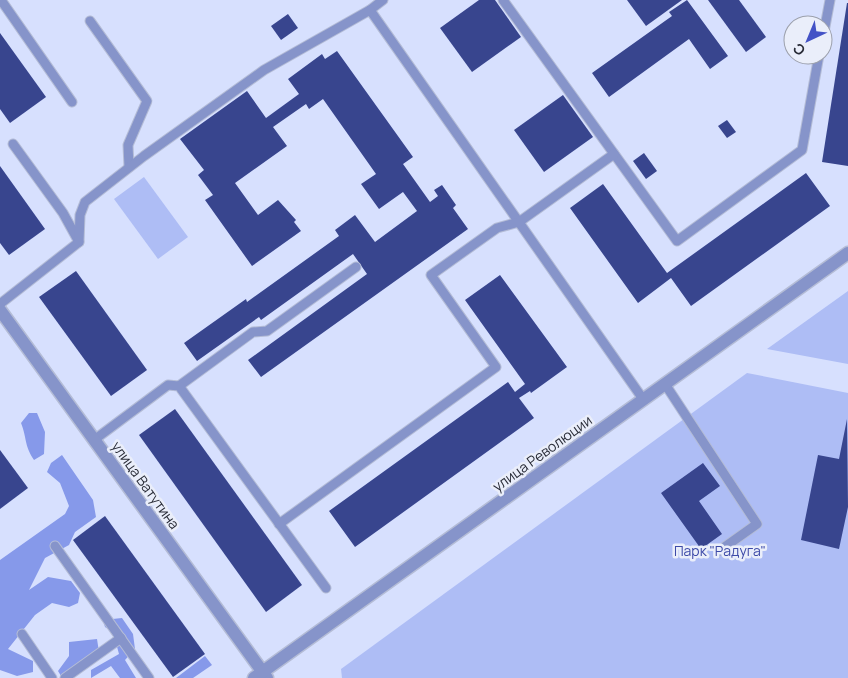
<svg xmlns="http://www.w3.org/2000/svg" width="848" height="678" font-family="Manrope,sans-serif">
	<rect width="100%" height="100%" fill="#d7e0fe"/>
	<!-- green -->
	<g fill="#aebdf5">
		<polygon points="144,177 188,237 158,259 114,199"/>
		<polygon points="848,291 848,364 767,349"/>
		<polygon points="747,373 848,393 848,678 342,678 341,669"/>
	</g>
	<!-- forest -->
	<g fill="#8699ea">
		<path d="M 29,413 L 37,413 L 45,432 L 44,454 L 34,460 C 24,445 27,438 21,423 Z"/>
		<polygon points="62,455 93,500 96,517 75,532 69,545 45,558 29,590 48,577 71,581 80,593 78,603 69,607 52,603 35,615 8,649 33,661 33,672 17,676 0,670 0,560 65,514 69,506 60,483 47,472 51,463"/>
		<polygon points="122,618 133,634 135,649 125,660 136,678 120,678 111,666 91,678 91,670 119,654 113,632 105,627 103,620"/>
		<polygon points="97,639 99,652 61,676 58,671 69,656 69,642"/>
		<polygon points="205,656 212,665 193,678 176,678"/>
	</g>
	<!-- building -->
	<g fill="#38458e">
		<polygon points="479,0 495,0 521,37 472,72 440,28"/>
		<polygon points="627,0 682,0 646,26"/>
		<polygon points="687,0 728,56 710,69 689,39 609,97 592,73 672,16 669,12"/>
		<polygon points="708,0 739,0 766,37 746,52"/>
		<polygon points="847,3 848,3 848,166 822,162"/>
		<polygon points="288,14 298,28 281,40 271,26"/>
		<polygon points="0,33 46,97 10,123 0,109"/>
		<polygon points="337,51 413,157 403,164 430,202 438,196 434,190 442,185 456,205 453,208 468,229 261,377 248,360 367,274 353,254 261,320 259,317 197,361 184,343 246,299 247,302 339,236 335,230 355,215 375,242 417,211 403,192 379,209 361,184 376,174 323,99 309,109 306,104 273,127 287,146 235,183 258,215 278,200 296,220 294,222 301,231 252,266 205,200 213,195 198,175 204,170 180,139 247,91 266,118 299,94 288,79 322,54 325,59"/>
		<polygon points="563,95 593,137 544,172 514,130"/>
		<polygon points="727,120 736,132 727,138 718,126"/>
		<polygon points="644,153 657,171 646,179 633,161"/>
		<polygon points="0,166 45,229 9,255 0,243"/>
		<polygon points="806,173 830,206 691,306 671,278 638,303 570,208 603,184 667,273"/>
		<polygon points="76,271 147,370 111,396 39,297"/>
		<polygon points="500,275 567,367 531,393 530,391 519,398 534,418 355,547 329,511 508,382 515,392 525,384 465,300"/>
		<polygon points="175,409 302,585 266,612 139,435"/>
		<polygon points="847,419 848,507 839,549 801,540 818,455 839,459"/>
		<polygon points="0,450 28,488 0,509"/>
		<polygon points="703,463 720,486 699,501 722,534 701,549 661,493"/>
		<polygon points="105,516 205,654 173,677 73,540"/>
	</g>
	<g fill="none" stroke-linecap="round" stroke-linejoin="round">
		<!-- lane casing -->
		<g stroke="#b4bcd6" stroke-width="11">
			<g id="lane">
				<polyline points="1,0 72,102"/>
				<polyline points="383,0 370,10 643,399"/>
				<polyline points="503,0 677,241 802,150 819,55"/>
				<polyline points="90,21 147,101 128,145 129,167"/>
				<polyline points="823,37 830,0"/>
				<polyline points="13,144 63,213 79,242"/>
				<polyline points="0,304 79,242 80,215 85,202 144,156 264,70 370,10"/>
				<polyline points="665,384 757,524 719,551"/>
				<polyline points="179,386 253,332 267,331 356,267"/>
				<polyline points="94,440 168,385 179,386 326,588"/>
				<polyline points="279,524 496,367 431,275 497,228 519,222 614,154"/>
				<polyline points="55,546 149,678"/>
				<polyline points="22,634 52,678"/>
				<polyline points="65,678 121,638"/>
			</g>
		</g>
		<!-- street casing -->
		<g stroke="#b4bcd6" stroke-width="15">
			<g id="street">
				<polyline points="0,310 267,678"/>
				<polyline points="254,678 848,253"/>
			</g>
		</g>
		<!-- lane -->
		<use href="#lane" stroke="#8694ca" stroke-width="9"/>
		<!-- street -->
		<use href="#street" stroke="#8694ca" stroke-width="12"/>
	</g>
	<g text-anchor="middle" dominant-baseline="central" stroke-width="5" stroke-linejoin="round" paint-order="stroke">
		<!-- street labels -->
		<g font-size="14" fill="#282b36" stroke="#eaeefa">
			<text transform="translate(542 453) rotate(-36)">улица Революции</text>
			<text transform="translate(146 485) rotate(54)">улица Ватутина</text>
		</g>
		<!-- park labels -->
		<g font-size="14" fill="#3d4aa8" stroke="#eaeefa">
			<text x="720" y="550">Парк "Радуга"</text>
		</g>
	</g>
	<!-- north arrow -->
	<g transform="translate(808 40) rotate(224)"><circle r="24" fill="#eaeefa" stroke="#9ca0ac"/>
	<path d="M0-4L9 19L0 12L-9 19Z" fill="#4352c6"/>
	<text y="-8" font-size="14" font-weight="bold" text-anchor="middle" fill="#282b36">С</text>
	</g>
</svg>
